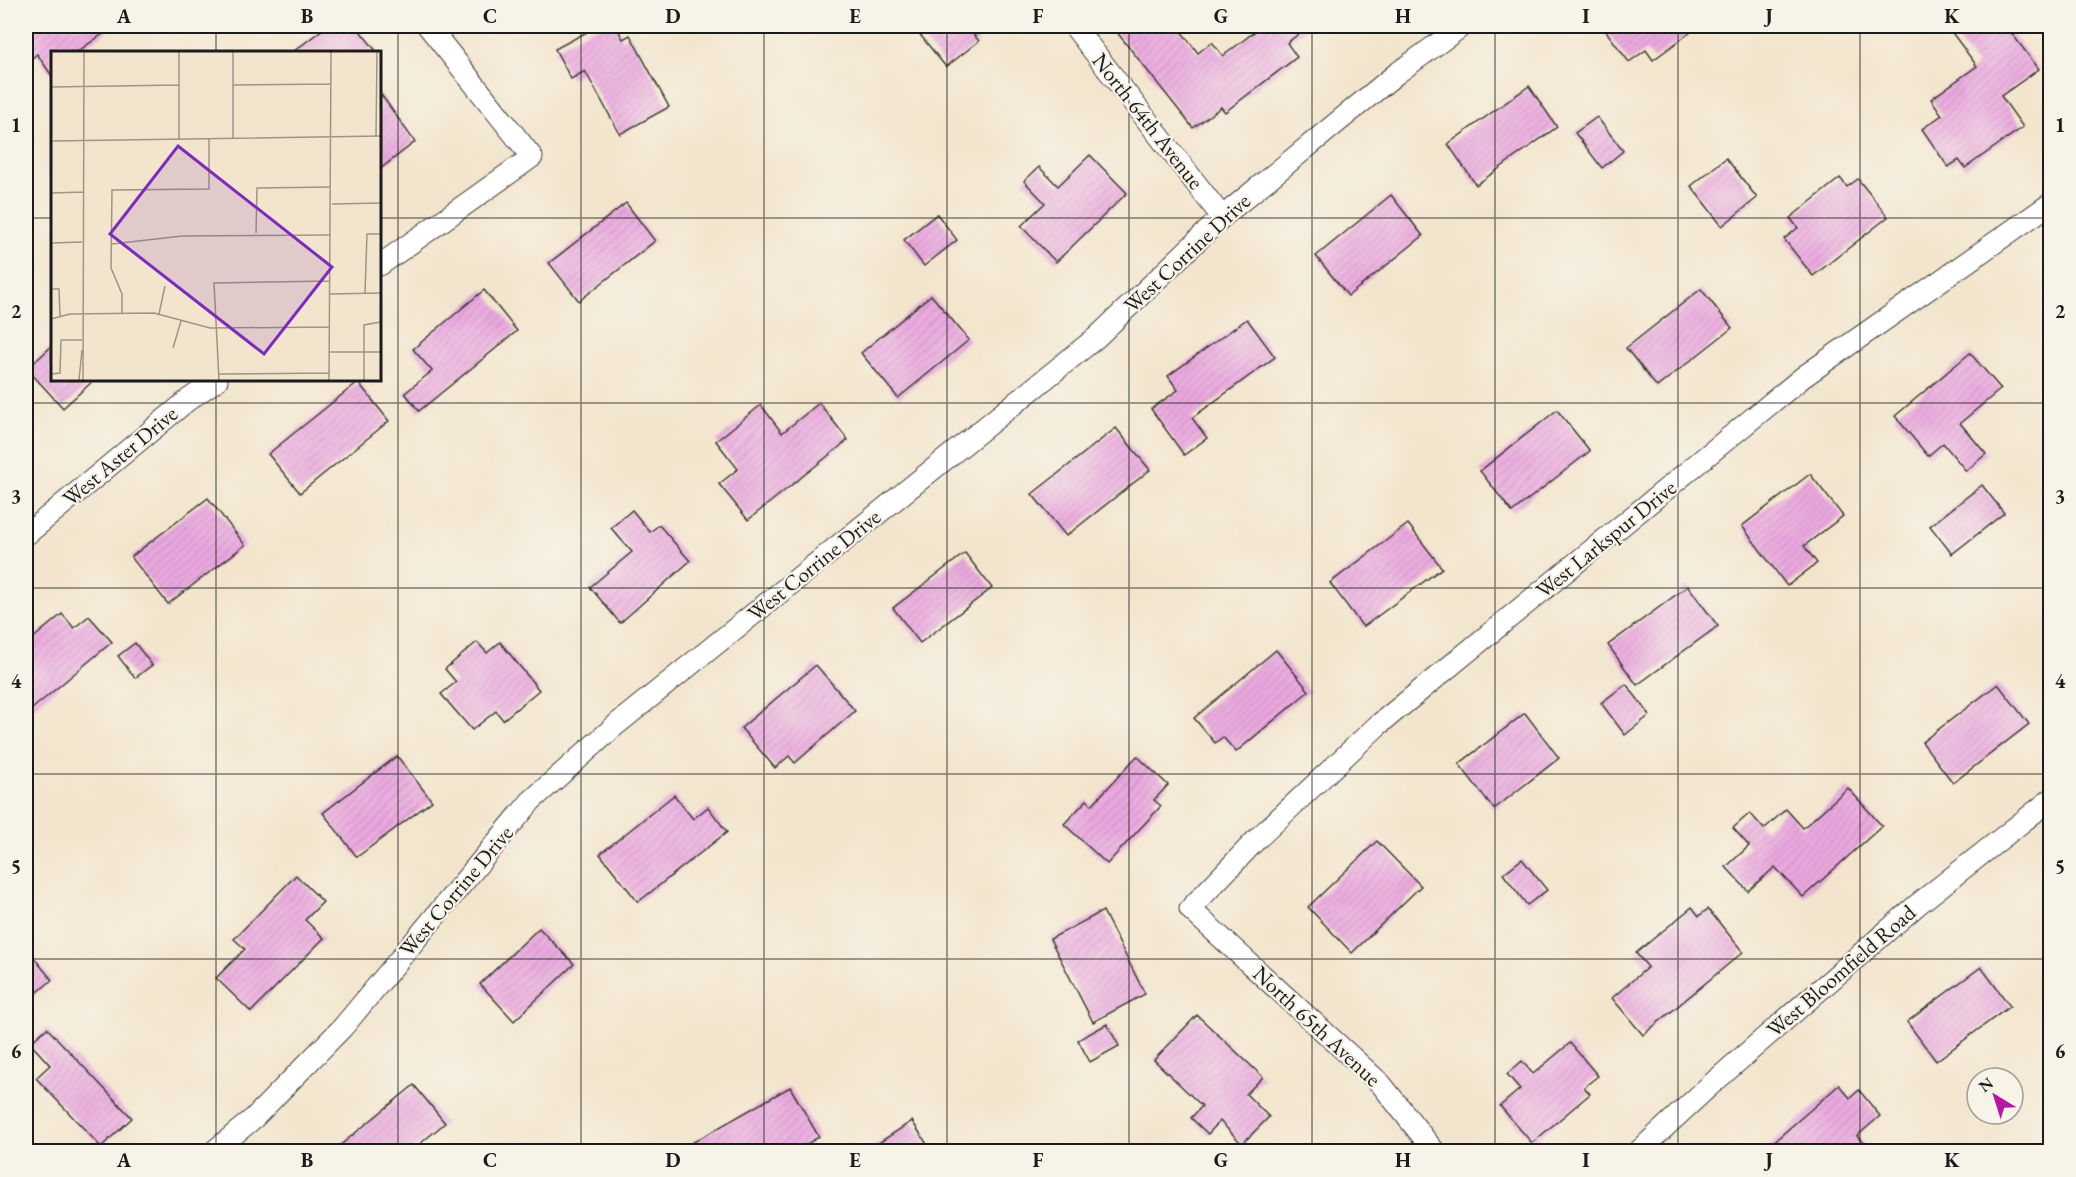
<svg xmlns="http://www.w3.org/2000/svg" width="2076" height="1177" font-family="'EB Garamond',serif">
	<defs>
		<pattern id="building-hatch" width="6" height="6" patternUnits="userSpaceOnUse" patternTransform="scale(1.5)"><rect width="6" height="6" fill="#eba9df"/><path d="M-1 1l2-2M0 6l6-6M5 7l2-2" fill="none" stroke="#c991bf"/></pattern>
	</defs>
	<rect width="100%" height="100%" fill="#f7f3e8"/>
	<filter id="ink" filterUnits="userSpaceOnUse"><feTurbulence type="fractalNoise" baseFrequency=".0167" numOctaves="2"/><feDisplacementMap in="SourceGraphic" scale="12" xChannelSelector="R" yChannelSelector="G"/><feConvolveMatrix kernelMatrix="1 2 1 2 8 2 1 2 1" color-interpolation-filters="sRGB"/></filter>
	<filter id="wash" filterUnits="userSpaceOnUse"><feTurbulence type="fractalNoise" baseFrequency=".008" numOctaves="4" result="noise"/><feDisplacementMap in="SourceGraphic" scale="24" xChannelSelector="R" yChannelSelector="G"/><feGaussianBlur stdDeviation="1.35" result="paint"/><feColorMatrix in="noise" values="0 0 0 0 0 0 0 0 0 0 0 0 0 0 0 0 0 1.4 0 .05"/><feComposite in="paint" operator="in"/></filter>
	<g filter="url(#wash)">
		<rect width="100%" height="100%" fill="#f3e5cd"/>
		<g id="blocks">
			<!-- building -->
			<g fill="url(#building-hatch)">
				<polygon points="26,26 114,26 77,52 52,52 52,76 37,54 26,63"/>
				<polygon points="327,26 356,26 377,52 293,52"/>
				<polygon points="598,26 616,26 623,39 630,35 669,107 620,134 585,71 571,79 555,49"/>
				<polygon points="913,26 966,26 979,41 946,67"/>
				<polygon points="1112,26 1177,26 1198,53 1212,42 1223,56 1262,26 1309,26 1287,43 1297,57 1225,112 1221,107 1193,128"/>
				<polygon points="1602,26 1699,26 1653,60 1646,50 1629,62"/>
				<polygon points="1947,26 2006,26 2039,69 2001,96 2023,127 1965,168 1959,160 1948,167 1922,129 1942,115 1931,99 1977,66"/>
				<polygon points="1529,86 1557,127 1476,185 1448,144"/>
				<polygon points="380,93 415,142 380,169"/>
				<polygon points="1597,117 1623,151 1602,168 1575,133"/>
				<polygon points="1090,155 1127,193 1056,262 1021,226 1045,203 1024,181 1039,167 1058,186"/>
				<polygon points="1726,158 1757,198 1722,226 1691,186"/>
				<polygon points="1840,178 1847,187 1858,179 1888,217 1813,276 1784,239 1798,228 1790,218"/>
				<polygon points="1391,195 1423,236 1348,296 1316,256"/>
				<polygon points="626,203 655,241 579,301 549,263"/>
				<polygon points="937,214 957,240 924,266 904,240"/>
				<polygon points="1701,289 1732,328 1657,387 1626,348"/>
				<polygon points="484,290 517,331 419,411 405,393 432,371 413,349"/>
				<polygon points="931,295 969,340 898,398 861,353"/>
				<polygon points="1247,319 1275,357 1192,418 1207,438 1184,455 1151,409 1178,390 1168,376"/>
				<polygon points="52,346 52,380 94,380 63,408 27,369"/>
				<polygon points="1970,353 2001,389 1960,423 1986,454 1966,471 1943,443 1928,456 1895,416"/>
				<polygon points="358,382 389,421 300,493 268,454"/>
				<polygon points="819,403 848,440 748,520 719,484 738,469 716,441 761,405 782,433"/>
				<polygon points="1557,410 1590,451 1512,512 1480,471"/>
				<polygon points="1116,428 1150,470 1066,536 1032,494"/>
				<polygon points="1810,474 1843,516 1804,546 1817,563 1787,586 1742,526"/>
				<polygon points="1982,485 2004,513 1952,554 1930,526"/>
				<polygon points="208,498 245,545 168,604 131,557"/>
				<polygon points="632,510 650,532 659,525 690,561 620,623 590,587 632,552 611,528"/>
				<polygon points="1408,524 1442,568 1363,627 1330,583"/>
				<polygon points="965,553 992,588 920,643 893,608"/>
				<polygon points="1688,586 1718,626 1637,685 1608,645"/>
				<polygon points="62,614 74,628 89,616 112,642 26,714 26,644"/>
				<polygon points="477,642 487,653 500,642 539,690 503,720 496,711 472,730 441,694 456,682 445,669"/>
				<polygon points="135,643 152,665 135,678 118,656"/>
				<polygon points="1276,650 1309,691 1236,752 1223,737 1215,743 1194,718"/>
				<polygon points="816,665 855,711 795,763 789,756 775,768 741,728"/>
				<polygon points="1626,684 1650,715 1625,735 1601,703"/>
				<polygon points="1998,684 2029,724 1953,783 1922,742"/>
				<polygon points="1525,713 1559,758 1494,809 1459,764"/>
				<polygon points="397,756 432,801 357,857 323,813"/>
				<polygon points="1137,756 1168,785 1154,800 1161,806 1107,864 1064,824 1087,800 1092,805"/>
				<polygon points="1848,788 1882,826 1803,897 1775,867 1748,891 1726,867 1749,846 1733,828 1750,813 1764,829 1786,809 1803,828"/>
				<polygon points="674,795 693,819 708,807 727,832 638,902 600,854"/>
				<polygon points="1377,841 1421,886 1352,953 1308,907"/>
				<polygon points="1522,859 1547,890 1527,905 1503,874"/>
				<polygon points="296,875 323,902 305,920 324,938 251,1012 216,978 245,949 234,939"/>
				<polygon points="1692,907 1699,916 1708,909 1743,952 1643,1035 1612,998 1648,967 1636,953"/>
				<polygon points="1103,911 1145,994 1093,1022 1050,939"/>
				<polygon points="539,928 574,964 514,1021 480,984"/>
				<polygon points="26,948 52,980 26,1002"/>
				<polygon points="1981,967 2010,1006 1936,1061 1907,1022"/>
				<polygon points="1197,1015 1263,1077 1246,1094 1269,1117 1242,1144 1220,1121 1208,1134 1191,1118 1202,1106 1154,1060"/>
				<polygon points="1107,1024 1119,1046 1090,1062 1078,1040"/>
				<polygon points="47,1028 132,1118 101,1147 36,1078 50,1065 30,1043"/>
				<polygon points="1570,1043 1598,1076 1584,1087 1590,1094 1532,1143 1500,1106 1520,1089 1507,1074 1522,1061 1533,1074"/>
				<polygon points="414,1085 445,1123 410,1152 332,1152"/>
				<polygon points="1839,1085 1850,1098 1859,1090 1880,1116 1857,1136 1871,1152 1762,1152"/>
				<polygon points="790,1087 819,1137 793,1152 676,1152"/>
				<polygon points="912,1121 932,1152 865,1152"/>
			</g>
		</g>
	</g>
	<g filter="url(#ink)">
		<use href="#blocks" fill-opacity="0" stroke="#3c3a37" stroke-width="1.5"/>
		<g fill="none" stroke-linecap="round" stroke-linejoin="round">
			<!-- minor casing -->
			<g stroke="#3c3a37" stroke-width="23">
				<g id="minor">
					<polyline points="1074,26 1222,217"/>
					<polyline points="380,265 532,157 428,26"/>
					<polyline points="26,535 188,400 217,380"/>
					<polyline points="213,1152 254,1118 343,1027 531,801 617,724 1097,337 1222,217 1396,74 1462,26"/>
					<polyline points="1435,1152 1381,1084 1190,909 1256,840 1377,726 1803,377 2050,204"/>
					<polyline points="1638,1152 1706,1089 1917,905 2050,800"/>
				</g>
			</g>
			<!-- minor -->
			<use href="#minor" stroke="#fff" stroke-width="21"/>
		</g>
	</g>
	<!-- grid -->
	<path fill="none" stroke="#1c1c1c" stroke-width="1.5" stroke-opacity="0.55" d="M 216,26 L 216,52M 398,26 L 398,1152M 581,26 L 581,1152M 764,26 L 764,1152M 947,26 L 947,1152M 1129,26 L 1129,1152M 1312,26 L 1312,1152M 1495,26 L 1495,1152M 1678,26 L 1678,1152M 1860,26 L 1860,1152M 26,218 L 52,218M 380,218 L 2050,218M 216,380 L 216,1152M 26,403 L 2050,403M 26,588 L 2050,588M 26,774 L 2050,774M 26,959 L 2050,959"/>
	<g text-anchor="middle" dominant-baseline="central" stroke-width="4.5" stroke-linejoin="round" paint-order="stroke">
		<!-- street labels -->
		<g font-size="22" fill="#1c1c1c" stroke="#f7f3e8">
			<text transform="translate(1148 121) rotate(52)">North 64th Avenue</text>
			<text transform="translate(1187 253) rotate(-43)">West Corrine Drive</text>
			<text transform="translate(120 456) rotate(-40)">West Aster Drive</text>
			<text transform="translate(1606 539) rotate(-39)">West Larkspur Drive</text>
			<text transform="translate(814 565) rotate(-39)">West Corrine Drive</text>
			<text transform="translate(456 891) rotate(-50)">West Corrine Drive</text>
			<text transform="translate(1841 971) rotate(-41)">West Bloomfield Road</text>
			<text transform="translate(1317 1026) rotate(43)">North 65th Avenue</text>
		</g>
	</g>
	<!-- overview -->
	<g transform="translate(51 51)">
		<rect width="330" height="330" fill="#f3e5cd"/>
		<path fill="none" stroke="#9d9586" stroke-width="1.5" d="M 182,34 L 280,33M 0,36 L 128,34M 325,85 L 326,1M 128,88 L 128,1M 182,88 L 182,1M 0,90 L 330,85M 0,142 L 32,141M 281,153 L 330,152M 205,182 L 206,137 L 280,136M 0,192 L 31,191M 61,193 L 131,185 L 280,184M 0,238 L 8,238 L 9,266M 314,242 L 316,183 L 330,183M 279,243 L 330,242M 71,262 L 71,243 L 60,217 L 61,139 L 158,138 L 158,88M 108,263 L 114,235M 0,268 L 19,263 L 103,262 L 159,277 L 279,276M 122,297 L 130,270M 278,301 L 330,301M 0,323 L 9,322 L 10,289 L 31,289M 168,323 L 278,322M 28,329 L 31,299M 32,329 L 33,1M 168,329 L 163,232 L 279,230M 278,329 L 280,1M 313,329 L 313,274 L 330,271"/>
		<path fill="#7b2cbf" fill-opacity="0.15" stroke="#7b2cbf" stroke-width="3" d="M 127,95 L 281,216 L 213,303 L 59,183 Z"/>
		<rect width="330" height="330" fill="none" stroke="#1c1c1c" stroke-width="3"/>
	</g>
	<!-- margin -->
	<rect width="2076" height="1177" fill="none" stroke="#f7f3e8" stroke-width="66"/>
	<!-- north arrow -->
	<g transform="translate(1995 1096) rotate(322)"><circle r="28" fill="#f7f3e8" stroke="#9f9d96" stroke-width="1.5"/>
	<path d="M0-4.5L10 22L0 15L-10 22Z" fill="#b5179e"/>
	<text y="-9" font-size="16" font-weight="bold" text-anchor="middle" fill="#1c1c1c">N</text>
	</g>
	<rect x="33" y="33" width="2010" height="1111" fill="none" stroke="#1c1c1c" stroke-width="2"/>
	<g font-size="20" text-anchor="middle" font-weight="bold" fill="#1c1c1c">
		<text x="124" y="23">A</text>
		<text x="307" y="23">B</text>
		<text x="490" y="23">C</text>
		<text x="673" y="23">D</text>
		<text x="855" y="23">E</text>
		<text x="1038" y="23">F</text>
		<text x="1221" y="23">G</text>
		<text x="1403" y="23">H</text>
		<text x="1586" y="23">I</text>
		<text x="1769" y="23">J</text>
		<text x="1952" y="23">K</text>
		<text x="16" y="132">1</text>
		<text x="2060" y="132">1</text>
		<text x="16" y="318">2</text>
		<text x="2060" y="318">2</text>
		<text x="16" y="503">3</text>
		<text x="2060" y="503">3</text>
		<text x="16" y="688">4</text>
		<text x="2060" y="688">4</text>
		<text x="16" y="873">5</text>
		<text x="2060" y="873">5</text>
		<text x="16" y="1058">6</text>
		<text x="2060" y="1058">6</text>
		<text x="124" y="1167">A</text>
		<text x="307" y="1167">B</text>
		<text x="490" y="1167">C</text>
		<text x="673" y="1167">D</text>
		<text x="855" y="1167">E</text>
		<text x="1038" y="1167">F</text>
		<text x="1221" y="1167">G</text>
		<text x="1403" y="1167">H</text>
		<text x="1586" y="1167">I</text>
		<text x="1769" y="1167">J</text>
		<text x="1952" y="1167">K</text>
	</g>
</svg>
